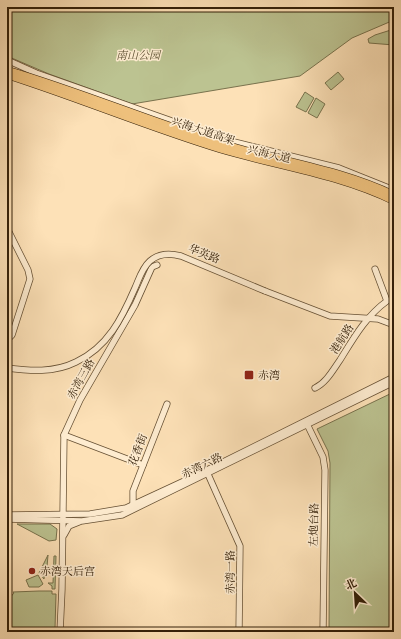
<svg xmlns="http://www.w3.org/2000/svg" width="401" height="639" font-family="'IM FELL Great Primer','Noto Serif SC',serif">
	<rect width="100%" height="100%" fill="#fde1b7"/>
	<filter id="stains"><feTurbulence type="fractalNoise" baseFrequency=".005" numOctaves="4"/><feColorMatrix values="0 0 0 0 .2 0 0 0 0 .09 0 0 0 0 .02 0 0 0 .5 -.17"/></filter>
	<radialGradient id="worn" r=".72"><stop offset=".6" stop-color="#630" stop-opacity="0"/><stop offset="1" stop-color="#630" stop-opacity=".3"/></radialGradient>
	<!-- green -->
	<g fill="#bcc391" stroke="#78724d">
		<polygon points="7,7 394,7 394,20 352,38 300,76 132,104 49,74 7,56"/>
		<polygon points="394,29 394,45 369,43 368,39 375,35"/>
		<polygon points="338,72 344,79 331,90 325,83"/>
		<polygon points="305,92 314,98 306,112 296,107"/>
		<polygon points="316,98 325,104 317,118 308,113"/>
		<polygon points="394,392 394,632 329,632 330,463 328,451 317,429"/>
		<polygon points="17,524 50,524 57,529 56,540 49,541"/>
		<polygon points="48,555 47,567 45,567 44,579 39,573"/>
		<polygon points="54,556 56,556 55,589 52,589 52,586 48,583 53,583"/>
		<polygon points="38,575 43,584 39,587 29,587 26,580"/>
		<polygon points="39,591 52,591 52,594 56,594 55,628 52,630 7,629 7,601 14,593 13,592"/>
	</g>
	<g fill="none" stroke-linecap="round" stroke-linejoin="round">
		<!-- minor casing -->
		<g stroke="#665034" stroke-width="7">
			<g id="minor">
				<polyline points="7,60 36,73 226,140 339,168 394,190"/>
				<polyline points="7,228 28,270 30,279 12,335 7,340"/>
				<polyline points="265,291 330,316 378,319 394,325"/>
				<path d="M 315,388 C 326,383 333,370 340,360 C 353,339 366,316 387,301 L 375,269"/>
				<polyline points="307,424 323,457 325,470 323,632"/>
				<polyline points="64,435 143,465"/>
				<polyline points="207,472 240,546 239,632"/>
				<polyline points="133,504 133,491 167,404"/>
				<polyline points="7,515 90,514 126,508 195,476 394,377"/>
				<polyline points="7,519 82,521 122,515 394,382"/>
				<polyline points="64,535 69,526 79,522"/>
				<polyline points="60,632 62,589 64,435 80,400 135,305 152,267 157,265"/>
			</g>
		</g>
		<!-- minor -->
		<use href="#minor" stroke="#feecd0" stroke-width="5.5"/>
		<!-- minor-bridge casing -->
		<g stroke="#665034" stroke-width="7" stroke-linecap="butt">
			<path id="minor-bridge" d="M 7,368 C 30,371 54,373 76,362 C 108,347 122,318 135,288 C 139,279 142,268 150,261 C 159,253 170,253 181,256 L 265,291"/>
		</g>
		<!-- major-bridge casing -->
		<g stroke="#342009" stroke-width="8" stroke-linecap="butt">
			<g id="major-bridge">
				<path d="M 7,70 C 85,93 159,125 237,148 C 290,163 344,171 394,195"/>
				<path d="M 7,75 C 79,98 148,127 220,149 C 278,166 338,174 394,201"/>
			</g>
		</g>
		<!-- minor-bridge -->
		<use href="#minor-bridge" stroke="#feecd0" stroke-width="5.5"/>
		<!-- major-bridge -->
		<use href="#major-bridge" stroke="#eec07c" stroke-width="7"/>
	</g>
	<!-- markers -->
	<g fill="#8f2418" stroke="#feecd0" stroke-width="1.5">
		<rect x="244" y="370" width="10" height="10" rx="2"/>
		<circle cx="32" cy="571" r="4"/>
	</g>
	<g text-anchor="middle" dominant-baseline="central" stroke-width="3" stroke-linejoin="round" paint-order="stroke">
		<!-- park labels -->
		<g font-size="11" font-style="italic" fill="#5d5132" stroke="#feecd0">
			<text x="138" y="55">南山公园</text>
		</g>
		<!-- street labels -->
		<g font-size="11" fill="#342009" stroke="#feecd0">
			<text transform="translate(203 131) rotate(18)">兴海大道高架</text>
			<text transform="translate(269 154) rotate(13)">兴海大道</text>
			<text transform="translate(204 254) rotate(22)">华英路</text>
			<text transform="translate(342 339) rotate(-57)">港航路</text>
			<text transform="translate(81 379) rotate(-61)">赤湾三路</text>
			<text transform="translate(138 450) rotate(-69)">花香街</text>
			<text transform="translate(202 466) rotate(-26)">赤湾六路</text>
			<text transform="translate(314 525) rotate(-89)">左炮台路</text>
			<text transform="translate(230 572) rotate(-90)">赤湾一路</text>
		</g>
		<!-- poi labels -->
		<g font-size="11" fill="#342009" stroke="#feecd0" text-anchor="start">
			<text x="258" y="375">赤湾</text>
			<text x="40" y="571">赤湾天后宫</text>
		</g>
	</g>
	<!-- margin -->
	<rect width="401" height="639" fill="none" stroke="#fde1b7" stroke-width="24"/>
	<rect x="8" y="8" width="385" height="623" fill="none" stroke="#342009" stroke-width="2"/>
	<rect x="12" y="12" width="377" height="615" fill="none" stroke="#342009"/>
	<!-- north arrow -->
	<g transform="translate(355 593) rotate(335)" stroke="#feecd0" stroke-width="3" paint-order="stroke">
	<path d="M0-3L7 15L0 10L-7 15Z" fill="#342009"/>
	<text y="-6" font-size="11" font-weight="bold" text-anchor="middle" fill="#342009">北</text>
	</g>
	<rect width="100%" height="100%" filter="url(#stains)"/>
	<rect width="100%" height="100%" fill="url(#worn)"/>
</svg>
